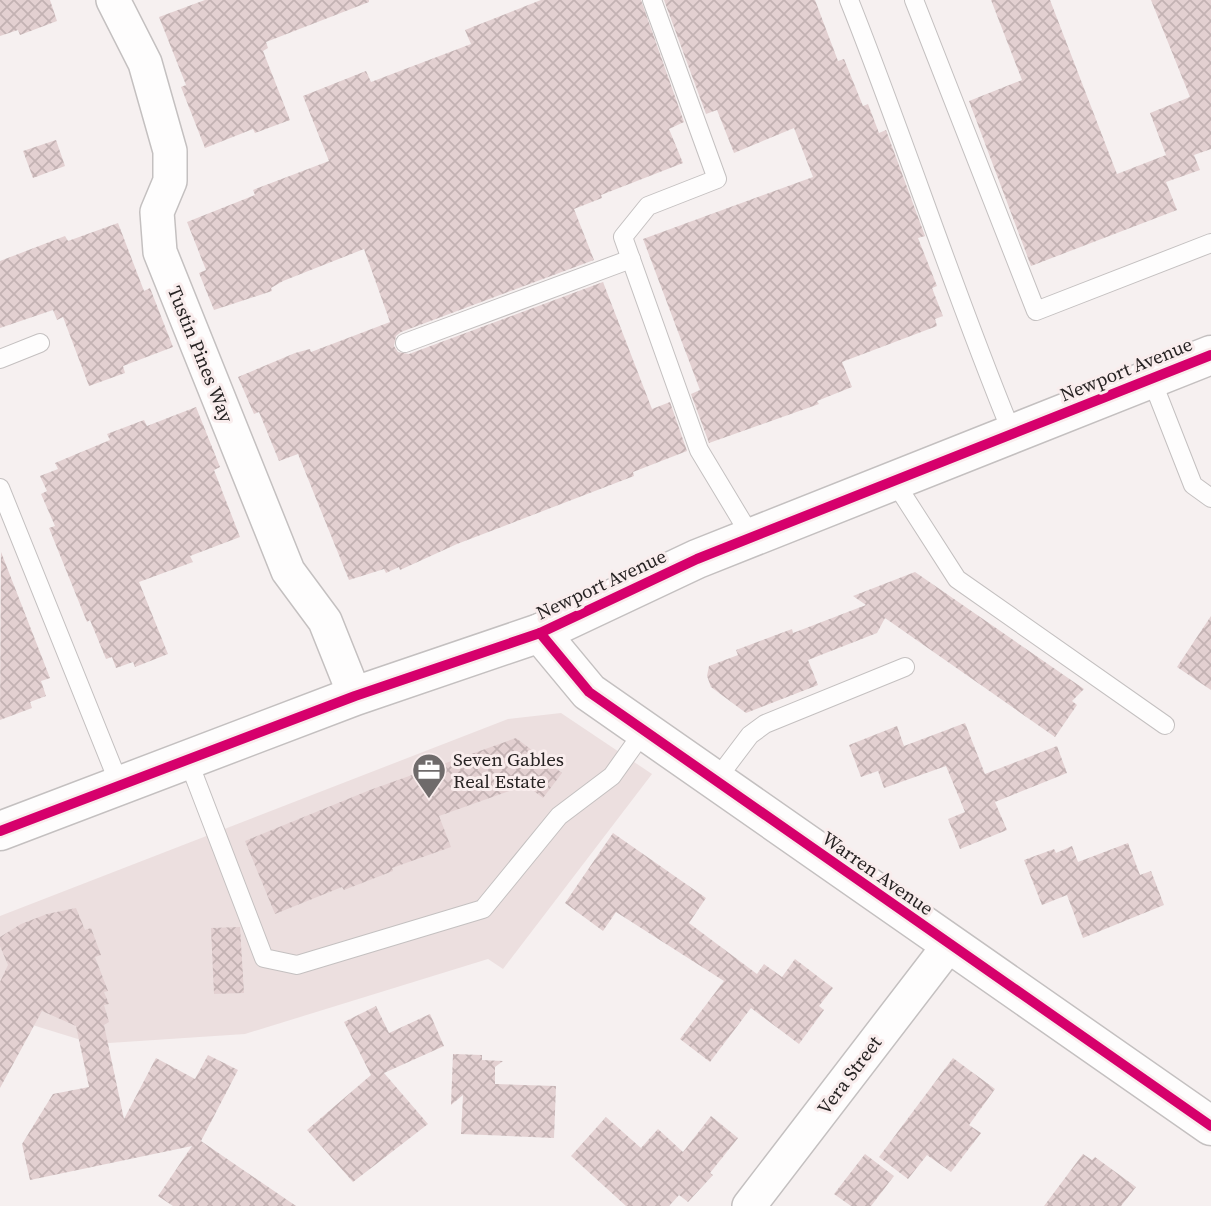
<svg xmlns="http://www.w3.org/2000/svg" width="1211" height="1206" font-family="'Source Serif 4',serif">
	<defs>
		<pattern id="building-cross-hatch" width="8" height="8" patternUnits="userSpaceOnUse" patternTransform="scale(1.75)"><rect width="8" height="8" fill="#e3d0d1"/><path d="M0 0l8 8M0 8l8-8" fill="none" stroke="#c3b2b3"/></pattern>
	</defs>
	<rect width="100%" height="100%" fill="#f6f0f0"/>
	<!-- built -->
	<polygon fill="#ecdfdf" points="561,713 652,774 503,969 488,959 245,1034 94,1044 0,1015 0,916 508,719"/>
	<!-- building -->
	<g fill="url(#building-cross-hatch)">
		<polygon points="0,0 50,0 57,21 20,35 18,30 0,36"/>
		<polygon points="205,0 369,0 369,2 266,42 268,48 263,51 290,120 255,133 253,129 205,148 181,87 186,85 159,17"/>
		<polygon points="541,0 641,0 684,122 669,129 683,163 601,195 602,198 574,209 594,260 401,332 396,336 394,346 398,352 409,354 603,282 652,409 670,402 687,451 633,472 634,476 457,544 400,570 399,567 386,573 384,569 349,580 298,454 279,461 259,412 254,414 238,377 295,353 310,349 311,352 390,322 364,249 283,281 271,288 272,291 214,310 199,273 206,270 187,222 255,195 253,190 329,161 303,96 366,71 371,82 471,44 465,30"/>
		<polygon points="664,0 815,0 838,61 844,59 863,106 868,104 879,133 886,130 925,236 918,238 937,286 932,288 943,316 935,319 937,326 842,362 852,387 817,401 819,404 709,443 691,394 700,390 643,239 813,177 794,128 734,153 717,110 706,114"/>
		<polygon points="991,0 1050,0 1117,174 1166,155 1150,113 1190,97 1151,0 1211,0 1211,149 1194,155 1200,170 1166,182 1177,210 1031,266 969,101 1022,80"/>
		<polygon points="56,140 65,166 33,178 23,151"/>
		<polygon points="118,223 144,291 150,288 173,347 123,366 125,373 89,386 63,317 57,320 53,310 0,328 0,261 65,236 68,241"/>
		<polygon points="196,407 220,467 214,470 240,537 190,556 193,562 139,582 168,654 135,667 133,662 116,668 112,657 106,659 90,620 87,622 49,528 55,526 41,494 47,491 40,476 58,469 55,463 110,440 107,434 144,420 147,426"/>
		<polygon points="1,552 50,678 41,681 46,696 30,702 32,708 0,720"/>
		<polygon points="915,572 1084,689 1072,701 1077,705 1055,737 885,618 877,633 808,660 818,685 746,713 711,687 707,676 709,666 738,655 736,650 792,629 793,633 866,605 853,596"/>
		<polygon points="1211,616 1211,690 1177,667"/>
		<polygon points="965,723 985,774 1057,746 1067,773 995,802 1007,830 960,849 948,819 965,812 946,766 884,788 878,771 861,777 849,745 897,726 904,746"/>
		<polygon points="516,738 562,773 543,798 526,785 439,816 451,847 392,868 393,871 344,890 342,887 275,914 245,841 370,790"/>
		<polygon points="613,833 706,898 689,923 757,974 764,964 782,977 795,959 833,988 819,1006 824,1010 799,1044 751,1008 710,1062 680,1039 724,981 616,912 603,931 565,903"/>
		<polygon points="1128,843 1140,875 1151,871 1164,905 1083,938 1067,895 1042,905 1024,860 1054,849 1056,853 1072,846 1078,862"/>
		<polygon points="76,908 85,930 91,928 101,955 95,957 108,991 104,992 109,1004 104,1005 109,1022 104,1025 124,1119 156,1058 195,1079 208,1055 238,1070 201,1141 296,1206 173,1206 158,1196 192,1146 30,1180 22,1144 53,1094 89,1087 76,1026 42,1011 0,1088 0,982 8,965 0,946 0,937 21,924 47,914"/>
		<polygon points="240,927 244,993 214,994 211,928"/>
		<polygon points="376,1006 389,1033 430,1014 444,1046 384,1073 428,1124 353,1182 307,1130 371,1075 344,1022"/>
		<polygon points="453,1054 482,1055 482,1060 503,1061 495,1067 495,1084 556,1086 554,1138 461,1134 463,1095 451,1105"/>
		<polygon points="953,1058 995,1089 969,1125 981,1133 951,1172 927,1155 908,1179 879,1157"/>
		<polygon points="711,1116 738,1138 710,1173 713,1175 688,1202 679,1195 669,1206 626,1206 571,1156 606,1117 641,1148 658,1129 683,1152"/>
		<polygon points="865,1154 894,1176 871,1206 851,1206 834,1194"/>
		<polygon points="1083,1154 1092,1160 1095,1157 1136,1187 1121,1206 1044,1206"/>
	</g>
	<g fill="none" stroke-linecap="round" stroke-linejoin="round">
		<!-- service casing -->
		<g stroke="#c4c0c0" stroke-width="20">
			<g id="service">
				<polyline points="652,0 717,179 648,206 623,237 699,450 752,538"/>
				<path d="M 849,0 C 906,143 953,290 1012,433"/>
				<polyline points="914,0 1036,311 1211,243"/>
				<polyline points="405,343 631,259"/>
				<polyline points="0,359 40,343"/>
				<polyline points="1151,378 1193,485 1211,498"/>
				<polyline points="894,481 957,579 1165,725"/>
				<polyline points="0,488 120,786"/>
				<polyline points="188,760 264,958 297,965 483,909 559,816 612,776 644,731"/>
				<polyline points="716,780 750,735 765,724 905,667"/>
			</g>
		</g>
		<!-- minor casing -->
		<g stroke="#c4c0c0" stroke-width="36">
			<g id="minor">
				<polyline points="113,0 145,63 170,151 170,181 157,212 160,252 288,571 325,621 355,696"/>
				<polyline points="749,1206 950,944"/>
			</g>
		</g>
		<!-- tertiary casing -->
		<g stroke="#c4c0c0" stroke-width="41">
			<polyline id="tertiary" points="540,633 589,692 1211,1126"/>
		</g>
		<!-- primary casing -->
		<g stroke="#c4c0c0" stroke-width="41">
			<polyline id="primary" points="0,831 355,696 540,633 697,559 1211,355"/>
		</g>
		<!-- service -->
		<use href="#service" stroke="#fefdfd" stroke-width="18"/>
		<!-- minor -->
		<use href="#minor" stroke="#fefdfd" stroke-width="33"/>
		<!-- tertiary -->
		<use href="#tertiary" stroke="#fefdfd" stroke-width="38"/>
		<!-- primary -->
		<use href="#primary" stroke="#fefdfd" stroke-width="38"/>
		<!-- cycleway casing -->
		<g stroke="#f9eded" stroke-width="15">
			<g id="cycleway">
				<polyline points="540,633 589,692 1211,1126"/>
				<polyline points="0,831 355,696 540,633 697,559 1211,355"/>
			</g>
		</g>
		<!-- cycleway -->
		<use href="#cycleway" stroke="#d6006c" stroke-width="10"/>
	</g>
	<!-- icons -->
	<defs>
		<g id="office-pin" transform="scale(1.75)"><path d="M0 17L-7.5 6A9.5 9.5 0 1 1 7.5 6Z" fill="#6f6b6b" stroke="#f9eded"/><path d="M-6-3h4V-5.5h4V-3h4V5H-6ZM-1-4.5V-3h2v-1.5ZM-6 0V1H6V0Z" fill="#fff"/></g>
	</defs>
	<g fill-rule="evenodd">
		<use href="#office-pin" x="429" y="770"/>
	</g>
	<g text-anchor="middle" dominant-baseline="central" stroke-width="6" stroke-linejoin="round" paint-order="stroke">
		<!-- street labels -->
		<g font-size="19" fill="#272323" stroke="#f9eded">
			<text transform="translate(201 354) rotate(68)">Tustin Pines Way</text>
			<text transform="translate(1126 369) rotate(-22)">Newport Avenue</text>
			<text transform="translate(601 584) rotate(-25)">Newport Avenue</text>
			<text transform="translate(878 873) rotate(35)">Warren Avenue</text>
			<text transform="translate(849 1075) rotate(-53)">Vera Street</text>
		</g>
		<!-- poi labels -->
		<g font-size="19" fill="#272323" stroke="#f9eded" text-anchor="start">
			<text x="453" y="759">Seven Gables<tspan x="453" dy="22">Real Estate</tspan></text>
		</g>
	</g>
</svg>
